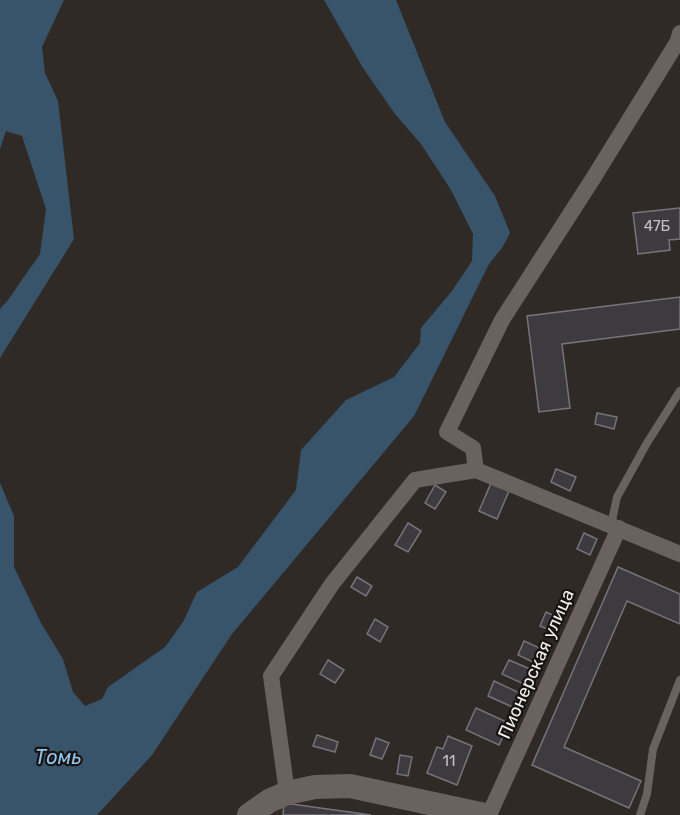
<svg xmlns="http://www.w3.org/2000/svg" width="680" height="815" font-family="Rubik,sans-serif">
	<rect width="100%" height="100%" fill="#302a26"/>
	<!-- water -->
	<g fill="#37546a">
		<polygon points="0,0 64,0 42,47 45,73 58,101 74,239 0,358 0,309 8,300 40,254 46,209 22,136 6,131 0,149"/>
		<polygon points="324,0 396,0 445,122 495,196 510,233 502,248 489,264 414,416 232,634 152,755 97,815 0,815 0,483 14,516 14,567 41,623 63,659 73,692 85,706 102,699 108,687 165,647 183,622 197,592 238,567 296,490 301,450 346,400 394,377 420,343 421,328 452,291 472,261 473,234 451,190 421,144 395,114 363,68"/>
	</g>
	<!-- building -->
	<g fill="#3d3a40" stroke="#77737a" stroke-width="1.5">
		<polygon points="680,208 680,239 669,240 670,250 638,254 633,213"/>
		<polygon points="680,297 680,329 562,344 570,408 539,412 527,316"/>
		<polygon points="597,413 617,417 614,429 595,424"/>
		<polygon points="556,469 576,477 570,491 551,482"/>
		<polygon points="491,483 509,491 497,519 479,511"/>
		<polygon points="435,485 446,492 435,509 425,503"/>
		<polygon points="408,523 421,531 408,552 395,545"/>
		<polygon points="584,533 597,539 590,555 577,549"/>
		<polygon points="618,567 680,594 680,624 627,601 564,747 641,781 629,808 532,765"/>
		<polygon points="357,577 372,586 366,596 351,587"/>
		<polygon points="546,612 559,618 553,631 540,626"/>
		<polygon points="375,619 388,627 380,642 367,634"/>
		<polygon points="524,641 544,650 537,664 518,655"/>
		<polygon points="328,660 344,670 335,683 320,674"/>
		<polygon points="509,660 537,672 530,687 502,674"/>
		<polygon points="494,681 524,695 517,709 488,696"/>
		<polygon points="476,708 509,723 499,745 466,730"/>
		<polygon points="317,735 338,742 335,752 313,746"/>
		<polygon points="448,736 472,746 457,785 427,773 437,747 443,749"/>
		<polygon points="376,738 389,743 382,759 370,755"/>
		<polygon points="400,755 412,757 408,776 397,774"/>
		<polygon points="284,803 371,815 283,815"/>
	</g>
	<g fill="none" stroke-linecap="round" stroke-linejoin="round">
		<!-- service -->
		<g stroke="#69625e" stroke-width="8">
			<polyline points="611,525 617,497 647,443 680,391"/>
			<polyline points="640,815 647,794 653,749 680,680"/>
		</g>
		<!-- minor -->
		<g stroke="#69625e" stroke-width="16">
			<polyline points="476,470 680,554"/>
			<polyline points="287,793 271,676 332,584 415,480 476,470 473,448 447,432 502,320 594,177 678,41 680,33"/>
			<polyline points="489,815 619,528"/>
		</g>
		<!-- secondary -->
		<polyline stroke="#69625e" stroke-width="24" points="249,815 269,801 287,793 315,787 350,786 485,815"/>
	</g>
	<g text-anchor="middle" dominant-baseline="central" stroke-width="4.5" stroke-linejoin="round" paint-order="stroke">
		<!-- number labels -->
		<g font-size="15" fill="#c6c2c2">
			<text x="657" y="226">47Б</text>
			<text x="449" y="761">11</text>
		</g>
		<!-- street labels -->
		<g font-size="18" fill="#f4f0ed" stroke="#161311">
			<text transform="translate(536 664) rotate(-66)">Пионерская улица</text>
		</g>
		<!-- water labels -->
		<g font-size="20" font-style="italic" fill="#90c6ef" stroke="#161311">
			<text x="58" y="757">Томь</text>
		</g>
	</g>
</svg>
